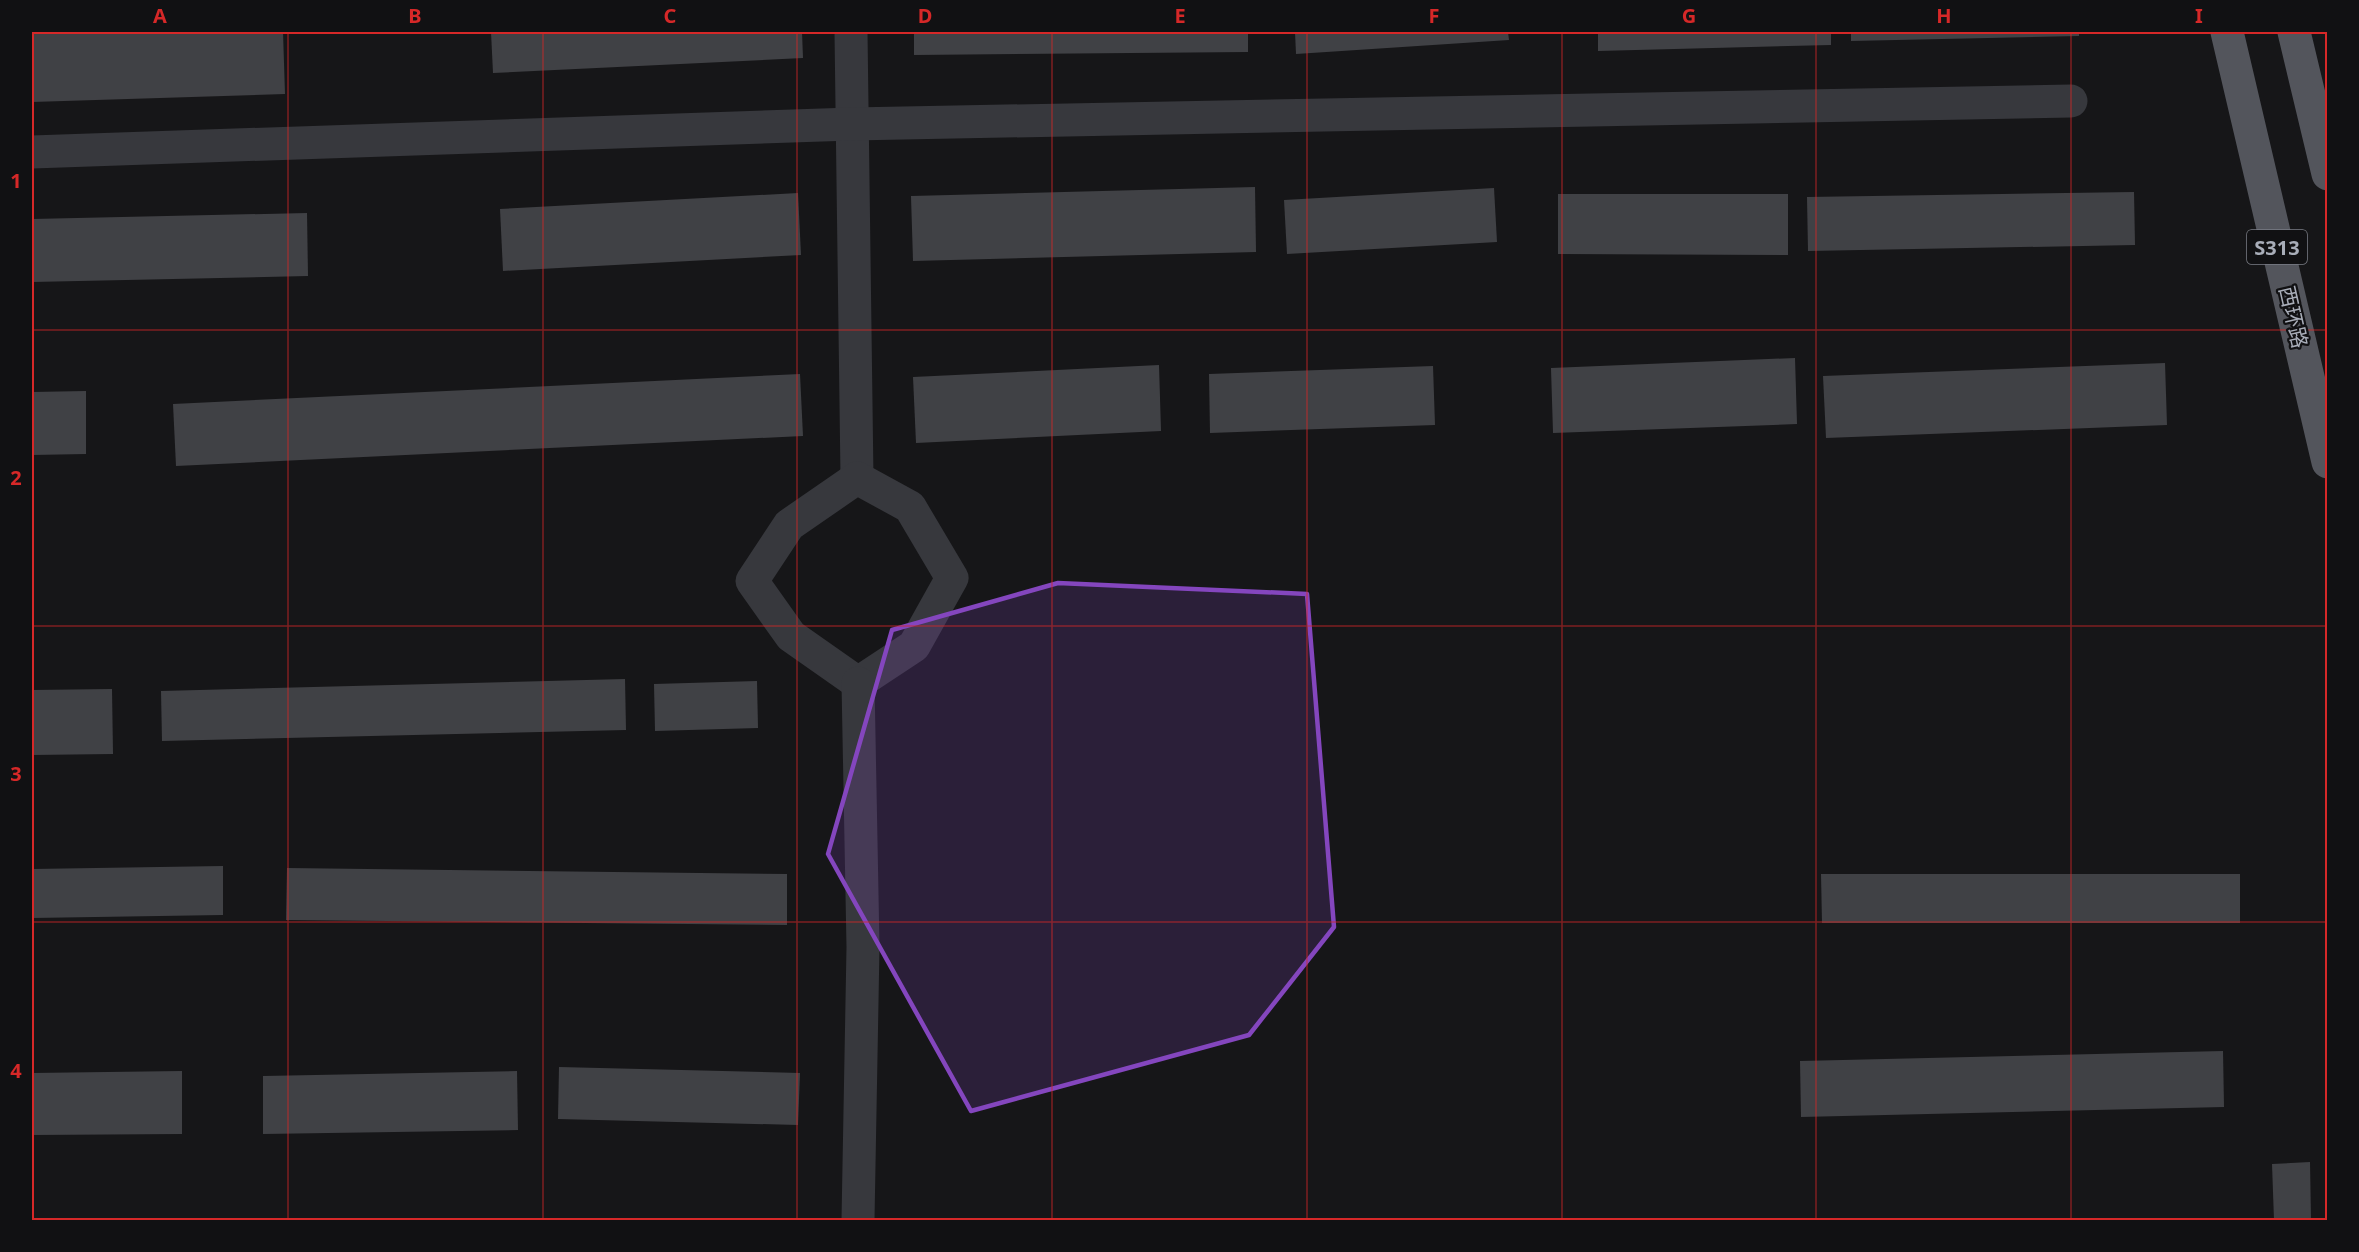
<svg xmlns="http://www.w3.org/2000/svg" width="2359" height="1252" font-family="'Noto Sans','Noto Sans SC',sans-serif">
	<rect width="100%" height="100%" fill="#161618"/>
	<!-- building -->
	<g fill="#404145">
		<polygon points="32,32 283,32 285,94 32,102"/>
		<polygon points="491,32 802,32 803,58 493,73"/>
		<polygon points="914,32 1248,32 1248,52 914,55"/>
		<polygon points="1295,32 1508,32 1509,40 1296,54"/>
		<polygon points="1598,32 1831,32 1831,45 1598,51"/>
		<polygon points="1851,32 2079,32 2079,36 1851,41"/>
		<polygon points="1255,187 1256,252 913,261 911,196"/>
		<polygon points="1494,188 1497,242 1287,254 1284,200"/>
		<polygon points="2134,192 2135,245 1808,251 1807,197"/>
		<polygon points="798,193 801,255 503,271 500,209"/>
		<polygon points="1558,194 1788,194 1788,255 1558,254"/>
		<polygon points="307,213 308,276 32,282 32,219"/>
		<polygon points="1795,358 1797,424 1553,433 1551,368"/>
		<polygon points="2165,363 2167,425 1826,438 1823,376"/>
		<polygon points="1159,365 1161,431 916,443 913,377"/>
		<polygon points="1433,366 1435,425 1210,433 1209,374"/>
		<polygon points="800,374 803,436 176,466 173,404"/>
		<polygon points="86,391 86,454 32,455 32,392"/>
		<polygon points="625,679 626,730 162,741 161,691"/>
		<polygon points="757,681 758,728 655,731 654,684"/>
		<polygon points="112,689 113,754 32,755 32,690"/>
		<polygon points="223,866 223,915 32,918 32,869"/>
		<polygon points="287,868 787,874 787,925 286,920"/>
		<polygon points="1821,874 2240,874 2240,923 1822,923"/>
		<polygon points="2223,1051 2224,1107 1801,1117 1800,1061"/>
		<polygon points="559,1067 800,1073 798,1125 558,1119"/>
		<polygon points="182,1071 182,1134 32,1135 32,1073"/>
		<polygon points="517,1071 518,1130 263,1134 263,1076"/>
		<polygon points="2310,1162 2311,1220 2274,1220 2272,1164"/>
	</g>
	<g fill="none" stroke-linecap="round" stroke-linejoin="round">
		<!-- minor -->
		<g stroke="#37383d" stroke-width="33">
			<polyline points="851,32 857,478"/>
			<polyline points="32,152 852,124 2071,101"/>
			<polygon points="857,478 910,507 952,578 914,646 858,683 791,636 752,581 789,525"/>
			<polyline points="858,1220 863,947 858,683"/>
		</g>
		<!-- major -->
		<g stroke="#53555c" stroke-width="33">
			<polyline points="2227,32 2328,462"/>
			<polyline points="2294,32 2328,174"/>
		</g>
	</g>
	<!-- marked area -->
	<path fill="#8446be" fill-opacity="0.2" stroke="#8446be" stroke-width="4.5" stroke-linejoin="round" d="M 1058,583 L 1307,594 L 1334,927 L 1249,1035 L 971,1111 L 828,854 L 892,630 Z"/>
	<!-- grid -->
	<path fill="none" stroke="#d62828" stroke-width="1.5" stroke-opacity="0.55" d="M 288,32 L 288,1220M 543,32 L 543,1220M 797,32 L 797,1220M 1052,32 L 1052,1220M 1307,32 L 1307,1220M 1562,32 L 1562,1220M 1816,32 L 1816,1220M 2071,32 L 2071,1220M 32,330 L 2328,330M 32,626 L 2328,626M 32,922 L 2328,922"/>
	<g text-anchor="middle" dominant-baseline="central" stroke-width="4.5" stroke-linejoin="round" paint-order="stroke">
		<!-- shield labels -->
		<rect fill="#111113" stroke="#7b7e86" stroke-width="1.5" x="2247" y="230" width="60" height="34" rx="4.5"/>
		<g font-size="20" font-weight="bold" fill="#a8adb8">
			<text x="2277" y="247">S313</text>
		</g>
		<!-- street labels -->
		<g font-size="21" fill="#a8adb8" stroke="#111113">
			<text transform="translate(2294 317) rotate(77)">西环路</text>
		</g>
	</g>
	<!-- border -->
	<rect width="2359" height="1252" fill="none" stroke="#111113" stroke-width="66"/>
	<rect x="33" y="33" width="2293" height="1186" fill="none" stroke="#d62828" stroke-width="2"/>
	<g font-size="20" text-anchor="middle" font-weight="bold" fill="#d62828">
		<text x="160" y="23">A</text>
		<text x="415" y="23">B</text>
		<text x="670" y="23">C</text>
		<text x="925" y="23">D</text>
		<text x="1180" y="23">E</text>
		<text x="1434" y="23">F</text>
		<text x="1689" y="23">G</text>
		<text x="1944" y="23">H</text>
		<text x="2199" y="23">I</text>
		<text x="16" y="188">1</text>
		<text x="16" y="485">2</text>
		<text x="16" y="781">3</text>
		<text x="16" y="1078">4</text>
	</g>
</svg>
